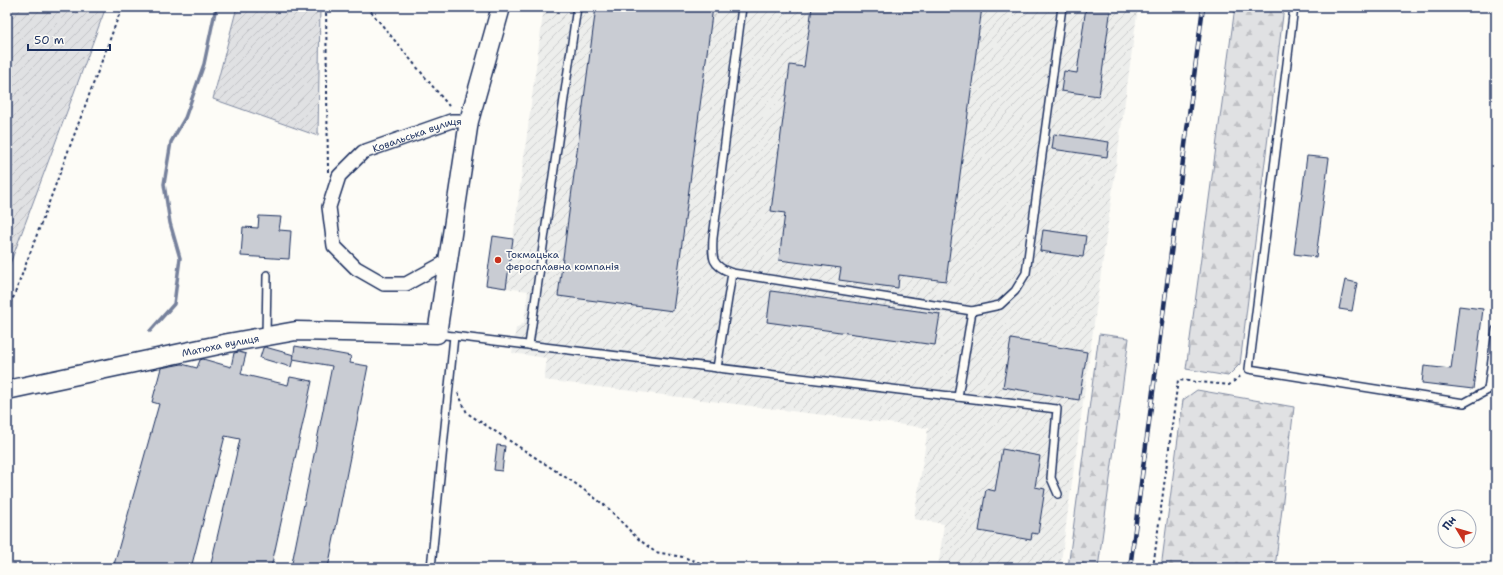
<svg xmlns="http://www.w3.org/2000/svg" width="1503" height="575" font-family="'Shantell Sans',sans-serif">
	<defs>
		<pattern id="industrial-furrows" width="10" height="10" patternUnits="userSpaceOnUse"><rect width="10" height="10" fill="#edeeec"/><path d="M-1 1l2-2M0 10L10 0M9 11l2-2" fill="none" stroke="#cbcccd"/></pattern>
		<pattern id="forest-firs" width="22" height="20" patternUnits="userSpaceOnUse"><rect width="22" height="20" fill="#e0e1e3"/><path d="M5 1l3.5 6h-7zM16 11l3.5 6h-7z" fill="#c0c1c5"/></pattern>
		<pattern id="garden-furrows" width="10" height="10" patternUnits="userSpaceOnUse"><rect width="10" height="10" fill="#e0e1e3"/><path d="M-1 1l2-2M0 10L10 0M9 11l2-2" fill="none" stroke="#c0c1c5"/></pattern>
	</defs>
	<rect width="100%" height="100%" fill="#fdfcf7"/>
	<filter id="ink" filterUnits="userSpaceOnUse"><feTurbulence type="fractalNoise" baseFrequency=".025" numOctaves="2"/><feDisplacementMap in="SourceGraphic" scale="8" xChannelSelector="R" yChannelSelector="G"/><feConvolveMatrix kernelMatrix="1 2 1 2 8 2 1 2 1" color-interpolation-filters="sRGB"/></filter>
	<g filter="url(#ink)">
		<!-- industrial -->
		<polygon fill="url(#industrial-furrows)" points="544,7 1138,7 1060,568 938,568 944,524 914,519 928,428 544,380 547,358 512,353 516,328 524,323 528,291 486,285 493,236 513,239"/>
		<!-- forest -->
		<g fill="url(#forest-firs)" stroke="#7e88a0">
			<polygon points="1235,7 1284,7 1240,364 1228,376 1186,369"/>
			<polygon points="1099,334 1129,338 1098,568 1068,568"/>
			<polygon points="1197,390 1294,407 1275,568 1161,568 1183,400"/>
		</g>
		<!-- garden -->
		<g fill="url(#garden-furrows)" stroke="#7e88a0">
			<polygon points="7,7 106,7 7,272"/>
			<polygon points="237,7 320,7 318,136 213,99"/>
		</g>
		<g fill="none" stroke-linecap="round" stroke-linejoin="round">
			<!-- stream -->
			<polyline stroke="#76819c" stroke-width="3.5" points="150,331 174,304 180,258 170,223 164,184 171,142 185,118 204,64 216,7"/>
		</g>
		<!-- building -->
		<g fill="#c9ccd3" stroke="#1b2f5e">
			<polygon points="596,7 713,7 673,311 558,296"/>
			<polygon points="812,7 982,7 946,281 899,275 898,288 839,280 841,268 779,260 785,213 771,211 790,65 804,67"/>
			<polygon points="1086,7 1111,7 1099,96 1061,91 1064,71 1077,73"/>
			<polygon points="1054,134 1109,142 1107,157 1052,149"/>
			<polygon points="1307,156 1329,158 1316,257 1294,254"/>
			<polygon points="259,216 281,217 279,230 291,231 289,259 241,256 243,227 258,228"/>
			<polygon points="1043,230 1086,236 1083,257 1040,251"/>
			<polygon points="493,236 513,239 506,288 486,285"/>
			<polygon points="1345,280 1357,283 1352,311 1339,309"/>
			<polygon points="771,291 940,314 935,345 767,322"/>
			<polygon points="1459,306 1483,309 1473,389 1422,383 1424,366 1451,369"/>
			<polygon points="1011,339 1087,352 1079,400 1003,387"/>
			<polygon points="295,346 351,356 350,363 368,366 328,568 291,568 332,366 293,359"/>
			<polygon points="265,347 294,355 291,367 260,358 263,348"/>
			<polygon points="239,352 246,354 241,374 288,385 290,377 312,381 271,568 210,568 240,439 225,436 191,568 113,568 159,404 152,402 161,368 182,364 197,368 200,360 203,359 231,367 234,353"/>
			<polygon points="497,445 505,446 502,471 494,470"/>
			<polygon points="1002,449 1040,456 1035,487 1045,489 1038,534 1032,533 1031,540 979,531 986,489 995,491"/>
		</g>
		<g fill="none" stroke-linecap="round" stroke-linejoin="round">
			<!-- lane casing -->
			<g stroke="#1b2f5e" stroke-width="10">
				<g id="lane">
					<polyline points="1294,7 1249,369 1464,403 1488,390 1496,330"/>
					<polyline points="732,273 972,311"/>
					<polyline points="437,334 1057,409 1051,478 1058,494"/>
					<polyline points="266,336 267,275"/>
					<polyline points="529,345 577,7"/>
					<path d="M 717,368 L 732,273 C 711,266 712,258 713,238 L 742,7"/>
					<polyline points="958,397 972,311 1000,305 1015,291 1026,273 1062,7"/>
					<polyline points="431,568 454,336"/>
				</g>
			</g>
			<!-- street casing -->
			<g stroke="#1b2f5e" stroke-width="16">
				<g id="street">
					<path id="s1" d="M 446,262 L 406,284 L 384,284 L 356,268 L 334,246 L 329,207 L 339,176 L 363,152 L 451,121 L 469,121"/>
				</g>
			</g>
			<!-- secondary casing -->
			<g stroke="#1b2f5e" stroke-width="21">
				<g id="secondary">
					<path id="s2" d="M 7,390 L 228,343 L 296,331 L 437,334 L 469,121 L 501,7"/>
				</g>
			</g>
			<!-- path -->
			<g stroke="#1b2f5e" stroke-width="2" stroke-dasharray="3 3" stroke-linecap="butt">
				<polyline points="326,7 328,172"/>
				<polyline points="367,7 449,106"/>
				<polyline points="7,309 14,296 122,7"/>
				<polyline points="458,393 467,413 576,484 607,507 636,537 655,552 683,557 714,568"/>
				<polyline points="1153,568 1178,380 1229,385 1242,375"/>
			</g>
			<!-- lane -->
			<use href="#lane" stroke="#fdfcf7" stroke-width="7"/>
			<!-- street -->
			<use href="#street" stroke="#fdfcf7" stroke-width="13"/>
			<!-- secondary -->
			<use href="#secondary" stroke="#fdfcf7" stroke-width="18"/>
			<!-- rail casing -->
			<g stroke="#1b2f5e" stroke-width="4.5">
				<polyline id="rail" points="1130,568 1203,7"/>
			</g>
			<!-- rail -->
			<use href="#rail" stroke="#fdfcf7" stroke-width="3" stroke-dasharray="9" stroke-linecap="butt"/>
		</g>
	</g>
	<!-- markers -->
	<circle fill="#c8321e" stroke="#fdfcf7" stroke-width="1.5" cx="498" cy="260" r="4"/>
	<g text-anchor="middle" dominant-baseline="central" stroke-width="3.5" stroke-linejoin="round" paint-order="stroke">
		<!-- street labels -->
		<g font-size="10" fill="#1b2f5e" stroke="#fdfcf7">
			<text stroke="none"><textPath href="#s1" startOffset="294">Ковальська вулиця</textPath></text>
			<text stroke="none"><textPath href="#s2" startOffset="218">Матюха вулиця</textPath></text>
		</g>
		<!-- poi labels -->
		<g font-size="10" fill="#1b2f5e" stroke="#fdfcf7" text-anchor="start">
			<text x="506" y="254">Токмацька<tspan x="506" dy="12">феросплавна компанія</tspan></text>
		</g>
	</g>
	<!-- margin -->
	<rect width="1503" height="575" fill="none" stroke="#fdfcf7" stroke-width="24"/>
	<rect x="12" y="12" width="1479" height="551" fill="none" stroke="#1b2f5e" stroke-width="1.5" filter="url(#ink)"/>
	<!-- north arrow -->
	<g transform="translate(1457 529) rotate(308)"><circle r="19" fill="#fdfcf7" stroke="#a3aaba"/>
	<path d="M0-3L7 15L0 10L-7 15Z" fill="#c8321e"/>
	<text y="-6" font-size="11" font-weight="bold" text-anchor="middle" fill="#1b2f5e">Пн</text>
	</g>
	<!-- scale -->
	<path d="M28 44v6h82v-6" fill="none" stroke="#1b2f5e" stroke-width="2"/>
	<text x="34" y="44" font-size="12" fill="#1b2f5e" stroke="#fdfcf7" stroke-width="3" paint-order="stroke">50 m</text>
</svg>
